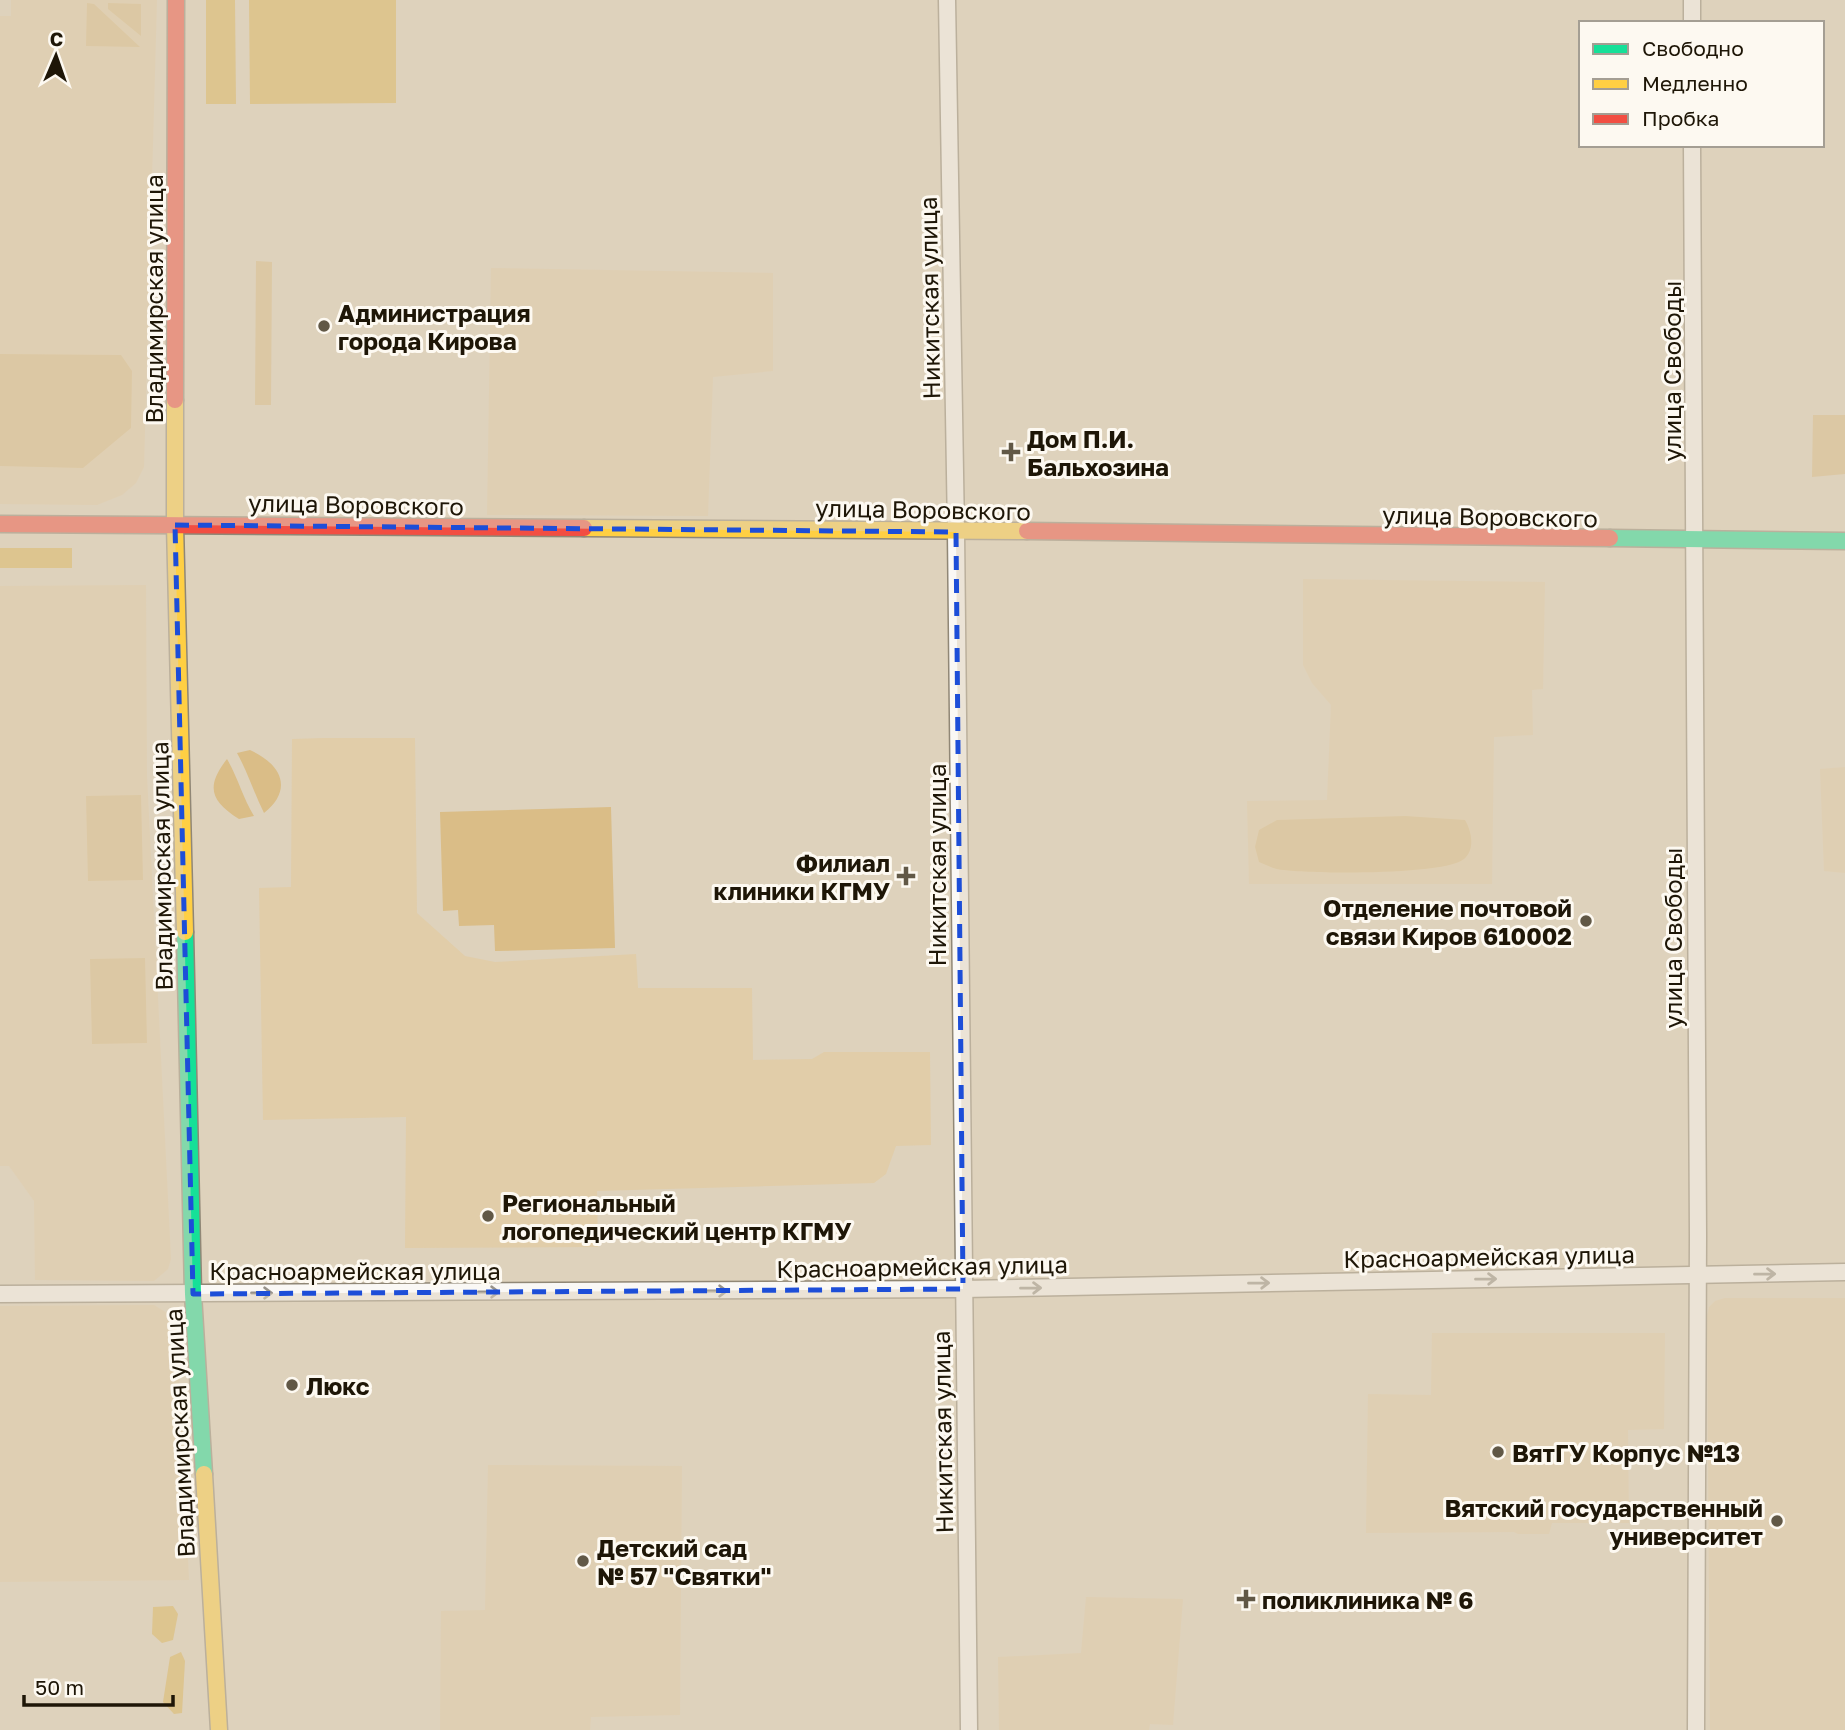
<svg xmlns="http://www.w3.org/2000/svg" width="1845" height="1730" font-family="'Golos Text',sans-serif">
	<rect width="100%" height="100%" fill="#ded2bc"/>
	<!-- built -->
	<g fill="#e1cda9">
		<polygon points="11,0 157,0 144,467 136,483 122,495 97,505 0,504 0,16 11,16"/>
		<polygon points="491,268 773,273 773,371 713,377 708,516 487,515"/>
		<polygon points="1303,579 1545,582 1543,689 1532,690 1533,735 1494,737 1492,884 1249,884 1247,801 1327,800 1331,705 1312,683 1303,665"/>
		<polygon points="146,585 147,776 171,1259 168,1269 154,1281 35,1280 34,1201 9,1166 0,1166 0,586"/>
		<polygon points="323,738 415,738 417,913 465,956 495,962 636,954 638,988 752,988 753,1060 812,1059 824,1052 930,1052 931,1145 896,1146 886,1174 874,1183 597,1191 598,1247 405,1248 406,1117 263,1120 259,888 291,887 292,739"/>
		<polygon points="1845,767 1845,873 1824,871 1820,769"/>
		<polygon points="1725,1298 1845,1298 1845,1730 1710,1730 1707,1316 1709,1307 1715,1301"/>
		<polygon points="154,1305 170,1315 177,1329 189,1580 0,1582 0,1306"/>
		<polygon points="1432,1333 1665,1333 1664,1429 1628,1430 1629,1523 1552,1523 1549,1534 1518,1534 1514,1532 1366,1533 1368,1394 1431,1395"/>
		<polygon points="488,1465 682,1466 680,1715 591,1717 590,1730 440,1730 441,1611 485,1610"/>
		<polygon points="1086,1597 1183,1599 1173,1725 1150,1724 1149,1730 999,1730 998,1657 1081,1653"/>
	</g>
	<!-- green -->
	<g fill="#dabd87">
		<polygon points="87,3 94,4 140,47 86,46"/>
		<polygon points="108,3 141,4 141,36 108,9"/>
		<polygon points="256,261 272,262 271,405 255,405"/>
		<polygon points="0,354 121,355 132,371 131,428 83,468 0,466"/>
		<polygon points="1813,415 1845,415 1845,474 1812,477"/>
		<path d="M 250,750 C 281,764 294,789 264,813 C 254,793 248,773 237,753 Z"/>
		<path d="M 227,759 C 238,778 243,798 254,816 L 239,819 C 211,801 205,787 227,759 Z"/>
		<polygon points="141,795 143,880 88,881 86,796"/>
		<polygon points="611,807 615,948 495,951 494,925 459,926 458,910 443,911 440,812"/>
		<path d="M 1405,816 L 1465,820 C 1471,830 1476,849 1464,859 C 1446,875 1313,874 1284,870 C 1275,870 1267,865 1259,862 L 1255,847 L 1259,830 L 1277,820 Z"/>
		<polygon points="145,958 147,1043 92,1044 90,959"/>
	</g>
	<!-- forest -->
	<g fill="#dbb55a">
		<polygon points="206,0 235,0 236,104 206,104"/>
		<polygon points="249,0 396,0 396,103 250,104"/>
		<rect x="0" y="548" width="72" height="20"/>
		<polygon points="173,1606 178,1614 173,1640 162,1643 152,1634 153,1607"/>
		<polygon points="181,1652 185,1661 182,1713 174,1714 163,1702 170,1657"/>
	</g>
	<g fill="none" stroke-linecap="round" stroke-linejoin="round">
		<!-- street casing -->
		<g stroke="#908776" stroke-width="19">
			<g id="street">
				<polyline points="947,0 956,532 969,1730"/>
				<polyline points="1692,0 1692,23"/>
				<polyline points="1692,145 1698,1236 1696,1730"/>
				<polyline points="0,1294 963,1289 1845,1272"/>
			</g>
		</g>
		<!-- fast casing -->
		<g stroke="#908776" stroke-width="19">
			<g id="fast">
				<polyline points="1610,538 1845,541"/>
				<polyline points="185,932 193,1294 204,1474"/>
			</g>
		</g>
		<!-- slow casing -->
		<g stroke="#908776" stroke-width="19">
			<g id="slow">
				<polyline points="175,400 175,525 185,932"/>
				<polyline points="584,528 1027,531"/>
				<polyline points="204,1474 219,1730"/>
			</g>
		</g>
		<!-- jam casing -->
		<g stroke="#908776" stroke-width="19">
			<g id="jam">
				<polyline points="175,400 176,0"/>
				<polyline points="0,524 584,528"/>
				<polyline points="1027,531 1610,538"/>
			</g>
		</g>
		<!-- street -->
		<use href="#street" stroke="#faf8f5" stroke-width="16"/>
		<!-- fast -->
		<use href="#fast" stroke="#16e098" stroke-width="16"/>
		<!-- slow -->
		<use href="#slow" stroke="#ffcf43" stroke-width="16"/>
		<!-- jam -->
		<use href="#jam" stroke="#f24e42" stroke-width="16"/>
	</g>
	<!-- one-way arrows -->
	<defs><path id="oneway-shaft" d="M-6 0H5M1.5-3L5.5 0L1.5 3" fill="none" stroke-width="1.6" stroke-linecap="round" stroke-linejoin="round" transform="scale(1.75)"/></defs>
	<g stroke="#97928a">
		<use href="#oneway-shaft" transform="translate(1765 1274) rotate(-1)"/>
		<use href="#oneway-shaft" transform="translate(1486 1279) rotate(-1)"/>
		<use href="#oneway-shaft" transform="translate(1259 1283) rotate(-1)"/>
		<use href="#oneway-shaft" transform="translate(1031 1288) rotate(-1)"/>
		<use href="#oneway-shaft" transform="translate(717 1291)"/>
		<use href="#oneway-shaft" transform="translate(489 1292)"/>
		<use href="#oneway-shaft" transform="translate(262 1293)"/>
	</g>
	<!-- marked area -->
	<path d="M0 0H1845V1730H0ZM 175,525 L 956,532 L 963,1289 L 193,1294 Z" fill="#ded2bc" fill-opacity=".55" fill-rule="evenodd"/>
	<path fill="none" stroke="#1d4ed8" stroke-width="5" stroke-dasharray="14 9" stroke-linejoin="round" d="M 175,525 L 956,532 L 963,1289 L 193,1294 Z"/>
	<!-- markers -->
	<g fill="#615846" stroke="#fdf9f1" stroke-width="2.5">
		<circle cx="324" cy="326" r="7"/>
		<path d="M1007.5 441.5h7v7h7v7h-7v7h-7v-7h-7v-7h7z"/>
		<path d="M902.5 865.5h7v7h7v7h-7v7h-7v-7h-7v-7h7z"/>
		<circle cx="1586" cy="921" r="7"/>
		<circle cx="488" cy="1216" r="7"/>
		<circle cx="292" cy="1385" r="7"/>
		<circle cx="1498" cy="1452" r="7"/>
		<circle cx="1777" cy="1521" r="7"/>
		<circle cx="583" cy="1561" r="7"/>
		<path d="M1242.5 1588.5h7v7h7v7h-7v7h-7v-7h-7v-7h7z"/>
	</g>
	<g text-anchor="middle" dominant-baseline="central" stroke-width="6" stroke-linejoin="round" paint-order="stroke">
		<!-- street labels -->
		<g font-size="24" fill="#1e1607" stroke="#fdf9f1">
			<text transform="translate(929 298) rotate(-91)">Никитская улица</text>
			<text transform="translate(153 299) rotate(-90)">Владимирская улица</text>
			<text transform="translate(1671 371) rotate(-90)">улица Свободы</text>
			<text transform="translate(356 504) rotate(1)">улица Воровского</text>
			<text transform="translate(923 509) rotate(1)">улица Воровского</text>
			<text transform="translate(1490 516) rotate(1)">улица Воровского</text>
			<text transform="translate(936 865) rotate(-90)">Никитская улица</text>
			<text transform="translate(161 866) rotate(-91)">Владимирская улица</text>
			<text transform="translate(1672 938) rotate(-90)">улица Свободы</text>
			<text transform="translate(1489 1256) rotate(-1)">Красноармейская улица</text>
			<text transform="translate(922 1266) rotate(-1)">Красноармейская улица</text>
			<text x="355" y="1270">Красноармейская улица</text>
			<text transform="translate(942 1432) rotate(-91)">Никитская улица</text>
			<text transform="translate(179 1433) rotate(-93)">Владимирская улица</text>
		</g>
		<!-- poi labels -->
		<g font-size="24" font-weight="bold" fill="#1e1607" stroke="#fdf9f1" text-anchor="start">
			<text x="338" y="312">Администрация<tspan x="338" dy="28">города Кирова</tspan></text>
			<text x="1027" y="438">Дом П.И.<tspan x="1027" dy="28">Бальхозина</tspan></text>
			<text x="890" y="862" text-anchor="end">Филиал<tspan x="890" dy="28">клиники КГМУ</tspan></text>
			<text x="1572" y="907" text-anchor="end">Отделение почтовой<tspan x="1572" dy="28">связи Киров 610002</tspan></text>
			<text x="502" y="1202">Региональный<tspan x="502" dy="28">логопедический центр КГМУ</tspan></text>
			<text x="306" y="1385">Люкс</text>
			<text x="1512" y="1452">ВятГУ Корпус №13</text>
			<text x="1763" y="1507" text-anchor="end">Вятский государственный<tspan x="1763" dy="28">университет</tspan></text>
			<text x="597" y="1547">Детский сад<tspan x="597" dy="28">№ 57 "Святки"</tspan></text>
			<text x="1262" y="1599">поликлиника № 6</text>
		</g>
	</g>
	<!-- legend -->
	<rect x="1579" y="21" width="245" height="126" fill="#fdf9f1" stroke="#a49e93" stroke-width="2"/>
	<rect x="1593" y="44" width="35" height="10" fill="#16e098" stroke="#a49e93" stroke-width="2"/>
	<text x="1642" y="56" font-size="21" fill="#1e1607">Свободно</text>
	<rect x="1593" y="79" width="35" height="10" fill="#ffcf43" stroke="#a49e93" stroke-width="2"/>
	<text x="1642" y="91" font-size="21" fill="#1e1607">Медленно</text>
	<rect x="1593" y="114" width="35" height="10" fill="#f24e42" stroke="#a49e93" stroke-width="2"/>
	<text x="1642" y="126" font-size="21" fill="#1e1607">Пробка</text>
	<!-- north arrow -->
	<g transform="translate(56 56) rotate(2)" stroke="#fdf9f1" stroke-width="5" paint-order="stroke">
	<path d="M0-5L12 26L0 18L-12 26Z" fill="#1e1607"/>
	<text y="-10" font-size="19" font-weight="bold" text-anchor="middle" fill="#1e1607">С</text>
	</g>
	<!-- scale -->
	<path d="M24 1695v10h149v-10" fill="none" stroke="#1e1607" stroke-width="3.5"/>
	<text x="35" y="1695" font-size="21" fill="#1e1607" stroke="#fdf9f1" stroke-width="5" paint-order="stroke">50 m</text>
</svg>
